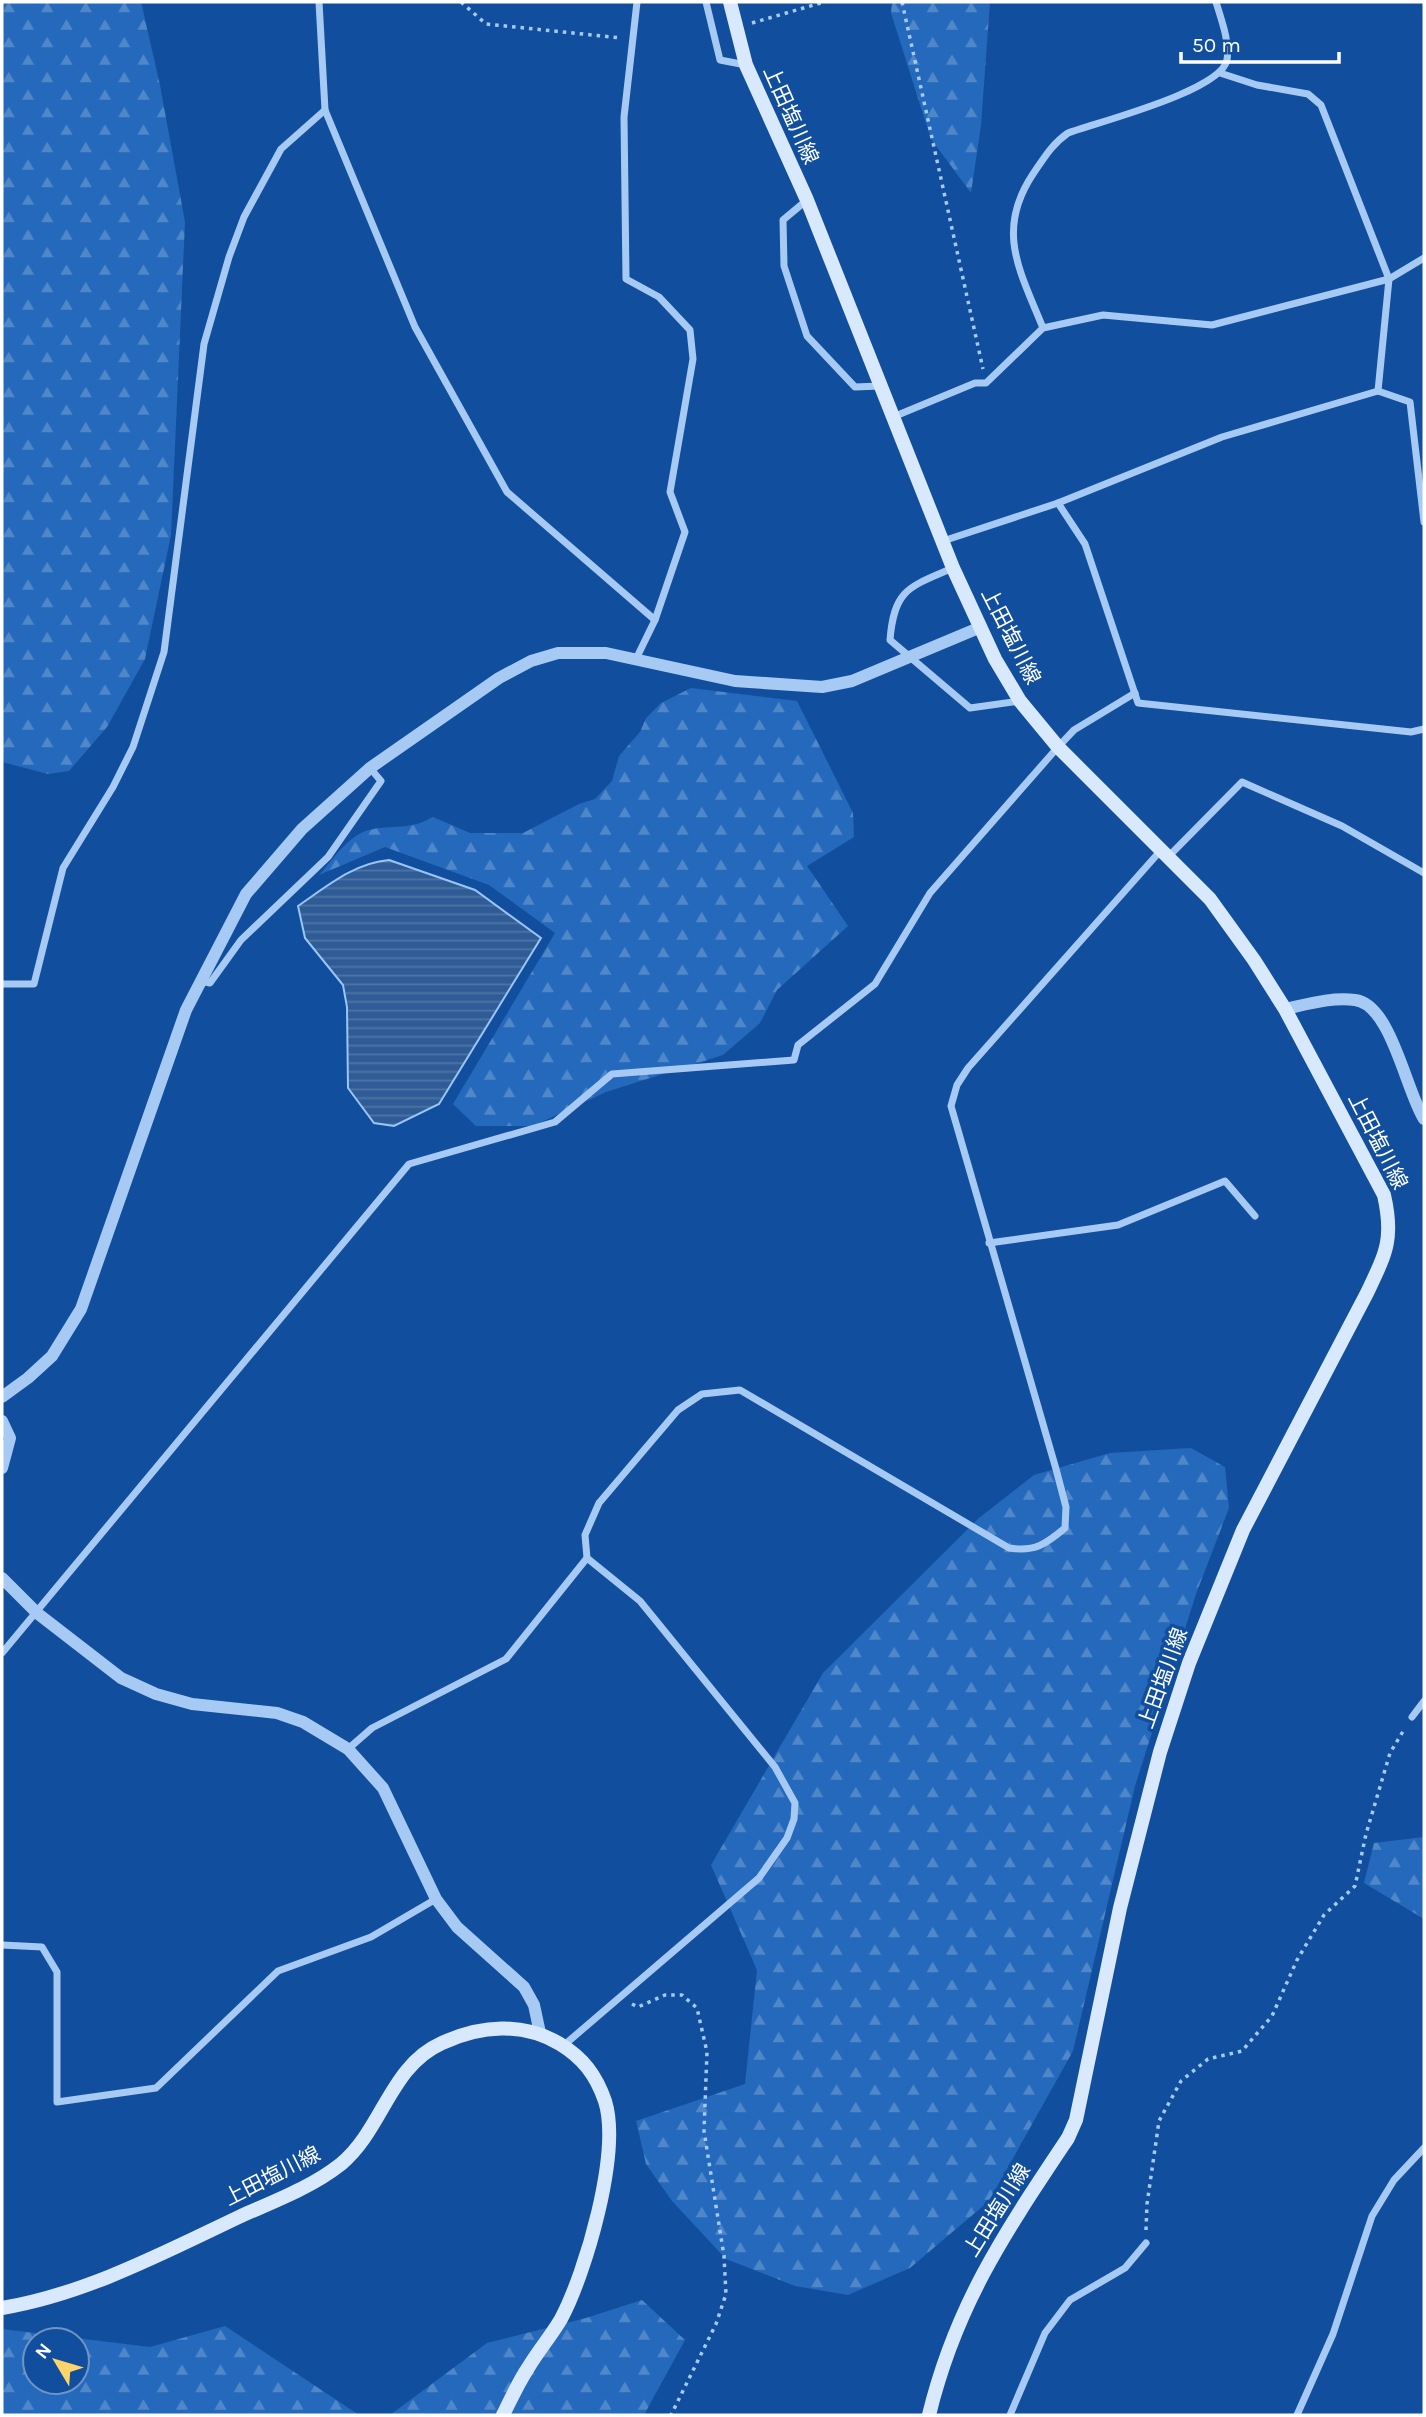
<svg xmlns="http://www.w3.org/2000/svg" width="1426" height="2417" font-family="Karla,'Noto Sans JP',sans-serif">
	<defs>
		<pattern id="forest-firs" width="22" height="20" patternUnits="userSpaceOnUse" patternTransform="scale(1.75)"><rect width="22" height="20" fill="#2469bc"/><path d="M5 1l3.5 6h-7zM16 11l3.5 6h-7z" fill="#5087c9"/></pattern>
		<pattern id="water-rules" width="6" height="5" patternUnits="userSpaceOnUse" patternTransform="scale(1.75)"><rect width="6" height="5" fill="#2f5c96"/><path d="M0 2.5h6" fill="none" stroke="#4e74a6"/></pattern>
	</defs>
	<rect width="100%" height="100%" fill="#114f9e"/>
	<!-- forest -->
	<g fill="url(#forest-firs)" fill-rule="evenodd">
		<polygon points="2,2 141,2 160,85 185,222 171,535 145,659 107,727 69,771 48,774 2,762"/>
		<polygon points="892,2 990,2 981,125 971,193 931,139 891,13"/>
		<path d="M 691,688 L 797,701 L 853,813 L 854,837 L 807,866 L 848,926 L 777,990 L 760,1023 L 723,1055 L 606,1092 L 533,1126 L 476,1126 L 453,1104 L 555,933 L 489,885 L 385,847 L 319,875 C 332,861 345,840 363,832 C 386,823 408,832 433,817 L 470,833 L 523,833 L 579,804 L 595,799 L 612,781 L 619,756 L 640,732 L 646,718 L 661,703 Z"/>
		<polygon points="1191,1448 1225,1467 1229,1508 1196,1594 1135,1786 1073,2051 989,2201 910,2268 848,2295 795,2286 726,2259 672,2201 646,2164 636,2121 745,2084 757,1970 711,1865 823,1673 979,1518 1034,1475 1110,1453"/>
		<polygon points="1424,1837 1424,1919 1364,1883 1374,1843"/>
		<polygon points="642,2300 685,2340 644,2415 390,2415 487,2343 586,2318"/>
		<path d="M 225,2326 L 359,2415 L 2,2415 L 2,2329 L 150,2347 ZM 77,2340 L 77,2382 L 35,2382 L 35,2340 Z"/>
	</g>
	<!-- water -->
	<path fill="url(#water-rules)" stroke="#99c5f8" stroke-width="2" d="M 389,860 L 475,890 L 541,938 L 439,1104 L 394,1126 L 374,1123 L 348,1088 L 347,1007 L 343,985 L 305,938 L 298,906 C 326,887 354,863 389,860 Z"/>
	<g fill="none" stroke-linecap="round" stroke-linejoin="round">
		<!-- path -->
		<g stroke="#a7caf5" stroke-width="3.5" stroke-dasharray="3.5 5" stroke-linecap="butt">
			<polyline points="461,2 486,24 621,38"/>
			<polyline points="902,2 983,369"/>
			<polyline points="752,23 824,2"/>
			<polyline points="632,2004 638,2007 665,1995 682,1995 697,2008 707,2052 704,2131 724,2256 726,2294 716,2324 671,2415"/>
			<polyline points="1146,2230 1147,2204 1159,2121 1181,2081 1208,2059 1242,2051 1272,2016 1297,1960 1324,1915 1355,1886 1366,1834 1390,1753 1405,1728"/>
		</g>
		<!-- minor -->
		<g stroke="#a7caf5" stroke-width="7">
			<polyline points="319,2 325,110 415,327 507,492 655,620 636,659"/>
			<polyline points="637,2 624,117 626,279 659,297 690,330 693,359 670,492 685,532 655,620"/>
			<polyline points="706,2 720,60 746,65"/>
			<polyline points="1220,73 1257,85 1308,94 1321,105 1389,279 1378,391"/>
			<polyline points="807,200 783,220 784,266 807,336 855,387 880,386"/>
			<path d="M 1043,328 C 1020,271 995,231 1033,174 C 1044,158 1052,144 1068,133 C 1098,122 1221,91 1227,60 C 1230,42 1221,19 1216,2"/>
			<polyline points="893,417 975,383 986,383 1043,328 1103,315 1212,325 1389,279 1424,258"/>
			<polyline points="1058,503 1085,544 1138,703 1411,732 1424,729"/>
			<polyline points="943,541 1058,503 1222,437 1378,391 1410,402 1424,522"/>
			<path d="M 953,568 C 909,587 894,589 890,640 L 970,708 L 1020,701"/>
			<polyline points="1169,856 1242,782 1342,826 1424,873"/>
			<polyline points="201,981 210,983 241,940 328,857 381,781 370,768"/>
			<polyline points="2,984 34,984 63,868 113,787 133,747 164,652 204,344 229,257 244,217 281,149 325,110"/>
			<polyline points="989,1243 1118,1225 1225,1181 1255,1216"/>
			<polyline points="2,1653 409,1164 555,1122 612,1074 794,1060 798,1045 875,984 930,893 1058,747 1074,730 1135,693"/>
			<polyline points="1412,1717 1424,1701"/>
			<polyline points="348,1749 372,1728 506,1659 587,1558"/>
			<polyline points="2,1945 42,1947 57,1972 57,2102 156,2088 278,1971 371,1937 436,1899"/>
			<path d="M 563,2046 L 759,1878 L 787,1838 L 794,1819 L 795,1803 L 775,1767 L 640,1601 L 587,1558 L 585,1535 L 599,1503 L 678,1410 L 702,1394 L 740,1390 L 1009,1548 C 1035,1552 1046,1544 1065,1528 L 1066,1507 L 1056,1469 L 951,1106 L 957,1085 L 968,1068 L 1162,849"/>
			<polyline points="1010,2415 1045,2333 1070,2300 1125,2268 1146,2243"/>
			<polyline points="1297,2415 1333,2334 1372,2216 1394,2180 1424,2148"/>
		</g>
		<!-- tertiary -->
		<g stroke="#a7caf5" stroke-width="12">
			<path d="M 1285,1009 C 1308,1004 1332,997 1355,1000 C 1391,1004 1406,1091 1424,1119"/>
			<polyline points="2,1397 28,1378 52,1356 81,1309 186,1010 246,894 302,829 370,768 499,678 531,661 558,653 606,653 735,681 822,687 852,681 981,627"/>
			<polyline points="2,1421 10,1438 2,1468"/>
			<polyline points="2,1578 37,1613 121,1678 156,1694 192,1704 277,1713 303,1722 348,1749 383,1788 436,1899 457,1927 524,1987 534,2005 540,2033"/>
		</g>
		<!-- secondary -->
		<g stroke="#d8e8fd" stroke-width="14">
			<path d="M 730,2 L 746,65 L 807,200 L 953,568 L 995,659 L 1020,701 L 1058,747 L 1210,899 L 1254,960 L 1285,1009 L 1384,1195 C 1394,1239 1386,1253 1367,1293 L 1243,1530 L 1189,1663 L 1160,1752 L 1120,1908 L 1076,2120 L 1068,2138 C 1006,2231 956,2304 929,2415"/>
			<path d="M 2,2308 C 86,2294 165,2252 241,2216 C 275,2201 312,2187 341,2164 C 383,2129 390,2066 442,2043 C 481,2025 523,2022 560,2044 C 583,2058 596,2075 605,2101 C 621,2152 586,2272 561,2319 C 551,2336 538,2351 528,2368 C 518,2383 511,2399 503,2415"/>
		</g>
	</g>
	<g text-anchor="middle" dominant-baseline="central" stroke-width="7" stroke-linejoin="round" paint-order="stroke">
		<!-- street labels -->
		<g font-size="21" fill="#fff" stroke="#114f9e">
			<text transform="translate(791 115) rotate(66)">上田塩川線</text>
			<text transform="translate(1011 636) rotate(63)">上田塩川線</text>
			<text transform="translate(1378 1141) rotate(63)">上田塩川線</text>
			<text transform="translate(1163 1678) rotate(-70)">上田塩川線</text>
			<text transform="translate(272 2176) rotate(-27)">上田塩川線</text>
			<text transform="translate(997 2210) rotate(-58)">上田塩川線</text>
		</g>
	</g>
	<!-- border -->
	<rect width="1426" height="2417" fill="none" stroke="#ffffff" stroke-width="7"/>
	<!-- north arrow -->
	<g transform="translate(56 2361) rotate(308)"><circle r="33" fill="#114f9e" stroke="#7095c5" stroke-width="2"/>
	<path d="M0-5L12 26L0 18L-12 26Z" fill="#ffd46b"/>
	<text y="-10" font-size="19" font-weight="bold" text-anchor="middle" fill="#ffffff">N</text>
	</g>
	<!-- scale -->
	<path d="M1181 52v10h158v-10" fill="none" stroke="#ffffff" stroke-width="3.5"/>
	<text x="1192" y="52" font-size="21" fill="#ffffff" stroke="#114f9e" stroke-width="5" paint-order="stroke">50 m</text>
</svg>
